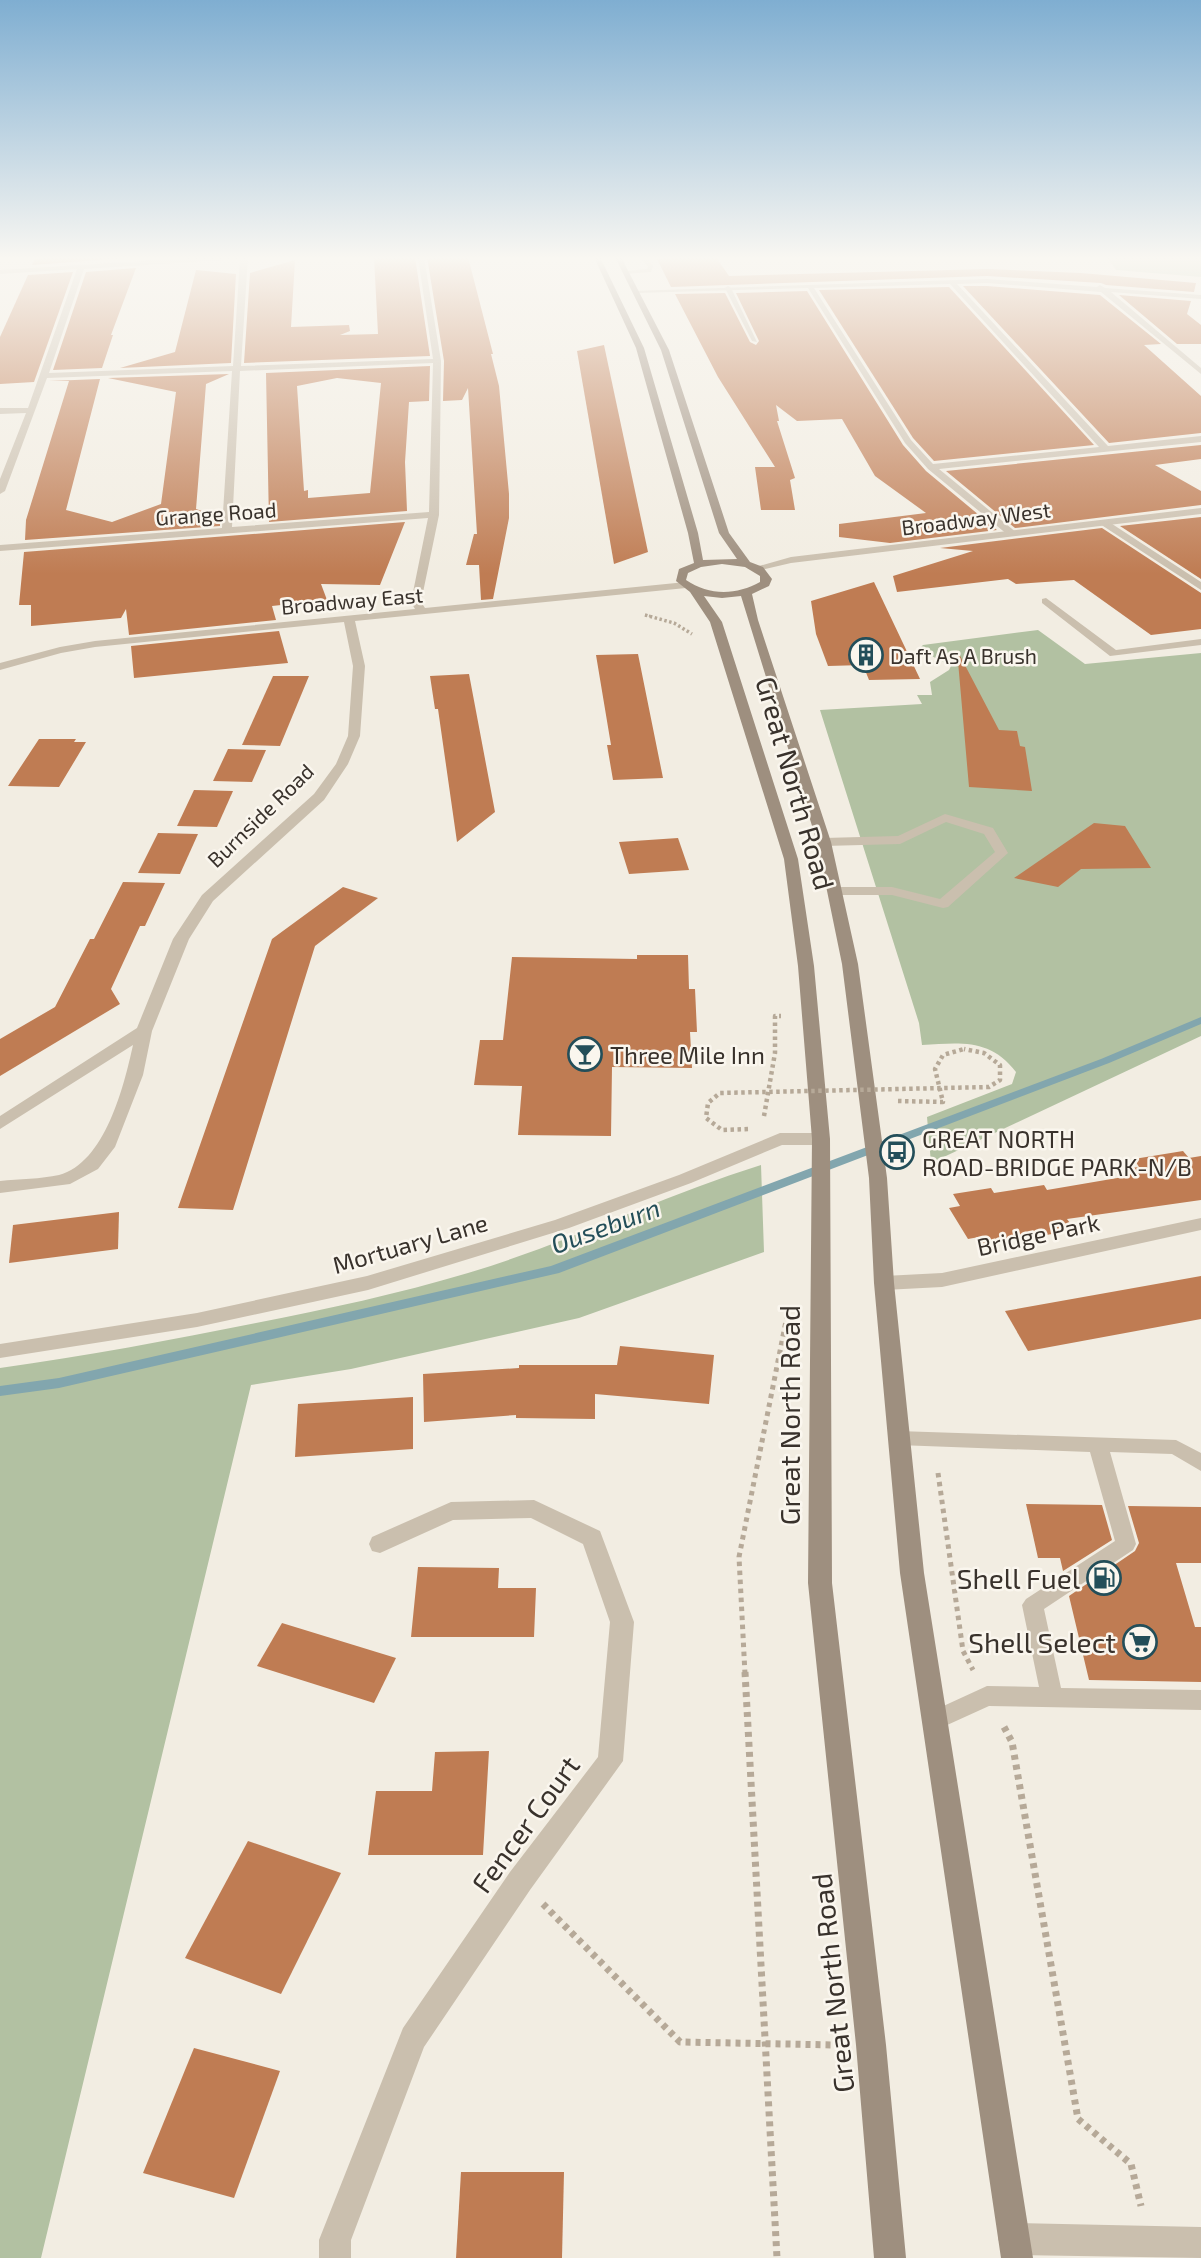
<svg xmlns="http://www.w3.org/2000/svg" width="1201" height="2258" font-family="'Exo 2',sans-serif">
	<rect width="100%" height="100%" fill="#f2ede2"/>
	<!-- green -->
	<g fill="#b2c1a2">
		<polygon points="1107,257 1201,257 1201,277 1116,270"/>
		<path d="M 1038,630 L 1085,664 L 1201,653 L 1201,1036 L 931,1163 L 927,1117 L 1012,1084 L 1016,1072 C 990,1038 960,1043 922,1045 L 919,1023 L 820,710 L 922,704 L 917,695 L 932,695 L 930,682 L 949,670 L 951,666 L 922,651 L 920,648 L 923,645 Z"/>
		<path d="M 761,1165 L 764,1252 L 579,1318 L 351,1369 L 251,1385 L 41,2258 L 0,2258 L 0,1368 C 86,1356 171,1340 256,1323 C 327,1309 398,1294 468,1273 C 568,1243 662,1196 761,1165 Z"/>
	</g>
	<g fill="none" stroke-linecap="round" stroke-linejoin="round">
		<!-- stream -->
		<polygon fill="#82a6ae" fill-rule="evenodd" points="1201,1017 1201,1024 1109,1063 559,1273 59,1388 0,1396 0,1386 59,1378 551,1266 1101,1059"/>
	</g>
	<!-- building -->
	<g fill="#bf7c53" fill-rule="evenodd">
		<polygon points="64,257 140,257 32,265 35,259"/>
		<polygon points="374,257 415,257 430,356 244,363 250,273 295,260 291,327 349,325 350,331 340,335 378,334"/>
		<polygon points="427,257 468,257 493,354 491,354 499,386 509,494 509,518 493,599 481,600 479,565 466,565 474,534 477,534 468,388 462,400 443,401 444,361"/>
		<polygon points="716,257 729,276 988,269 1081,273 1196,283 1194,292 1106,285 1101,283 987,276 671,287 657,259"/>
		<polygon points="136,268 111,335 113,335 102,368 53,370 86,272"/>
		<polygon points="196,270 236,274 231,363 120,368 175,352"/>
		<polygon points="73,272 34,382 0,384 0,337 28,275"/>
		<polygon points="963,286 987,286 1100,295 1161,344 1144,345 1201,396 1201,433 1109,443"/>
		<polygon points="949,287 1094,445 934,461 913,438 819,290"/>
		<polygon points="807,291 903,445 926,471 997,530 890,543 839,537 839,524 926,513 875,476 842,419 797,421 776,405 779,421 777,421 795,478 790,480 795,510 761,510 755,467 775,467 718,377 675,294 725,293 750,342 756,345 759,341 736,293"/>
		<polygon points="1119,295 1191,301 1187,314 1201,325 1201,344 1177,344"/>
		<polygon points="604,345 648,552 614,564 577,351"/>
		<path d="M 430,366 L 429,401 L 409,402 L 405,462 L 407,511 L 269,522 L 266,373 ZM 337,378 L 381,383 L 370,493 L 308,498 L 308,490 L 304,491 L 297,386 Z"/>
		<polygon points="229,374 206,384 196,509 220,517 220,526 25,540 26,520 69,381 49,381 100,379 66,510 112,522 161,504 176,392 108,378"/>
		<polygon points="1201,445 1201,459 1155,465 1201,491 1201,505 1015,528 946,471"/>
		<polygon points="1201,517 1201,579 1120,526"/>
		<polygon points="405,522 380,585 321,584 327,600 272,606 276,620 129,635 126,609 121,618 31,626 31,605 19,605 24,552"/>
		<polygon points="1102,528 1201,593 1201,629 1151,635 1074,580 1016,584 1008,579 897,592 893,576 973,551 940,548"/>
		<polygon points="874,582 920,679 869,680 863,665 828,666 816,634 811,601"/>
		<polygon points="279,631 288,663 134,678 131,646"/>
		<polygon points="957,650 999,730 1017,731 1020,746 1025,747 1032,791 969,787"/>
		<polygon points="638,654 663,778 613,780 607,745 611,745 596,655"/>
		<polygon points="469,674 495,812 457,842 438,709 435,709 430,676"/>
		<polygon points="273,676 309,676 280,746 242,745"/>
		<polygon points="39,739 76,739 74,742 86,742 59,787 8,786"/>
		<polygon points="228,749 266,750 252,782 213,781"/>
		<polygon points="194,790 233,791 217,827 177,826"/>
		<polygon points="1094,823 1125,826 1151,868 1081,869 1058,887 1014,878"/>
		<polygon points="158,833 198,834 180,874 138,873"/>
		<polygon points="678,838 689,870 629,874 619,842"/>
		<polygon points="123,882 165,883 145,926 140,926 111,989 120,1004 0,1076 0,1039 55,1007 90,939 94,939"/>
		<polygon points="343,887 378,898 315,946 233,1210 178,1208 272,939"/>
		<polygon points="637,955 688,955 689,989 695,989 697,1032 690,1032 692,1068 612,1067 611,1136 518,1135 522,1086 474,1085 480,1040 503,1040 512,957 637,959"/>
		<polygon points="1183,1151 1189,1158 1201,1156 1201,1200 1067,1219 1075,1230 984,1246 979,1237 968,1239 949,1208 960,1206 953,1194 991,1188 994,1193 1044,1185 1047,1190 1129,1176 1123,1169 1139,1167 1134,1159"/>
		<polygon points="119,1212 118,1249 9,1263 13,1225"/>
		<polygon points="1201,1276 1201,1319 1028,1351 1005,1311"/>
		<polygon points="620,1346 714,1355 709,1404 595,1394 595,1419 516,1418 516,1415 424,1422 423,1374 519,1368 519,1365 617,1365"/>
		<polygon points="413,1397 413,1449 295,1457 298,1404"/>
		<polygon points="1026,1504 1102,1505 1112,1540 1063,1571 1060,1558 1038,1558"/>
		<polygon points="1128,1506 1201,1507 1201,1563 1176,1563 1195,1627 1201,1627 1201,1682 1089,1680 1069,1596 1135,1551 1139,1543"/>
		<polygon points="418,1567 499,1568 498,1588 536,1588 534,1637 411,1637"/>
		<polygon points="282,1623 396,1658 374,1703 257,1666"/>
		<polygon points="489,1751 483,1855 368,1855 376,1791 432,1791 435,1752"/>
		<polygon points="248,1841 341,1873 281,1994 185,1958"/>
		<polygon points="194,2048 280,2071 234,2198 143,2173"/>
		<polygon points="461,2172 564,2172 562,2258 456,2258"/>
	</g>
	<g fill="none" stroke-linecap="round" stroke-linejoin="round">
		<!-- path-far4 -->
		<polyline stroke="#b6a998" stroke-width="2.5" stroke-dasharray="2 2" stroke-linecap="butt" points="645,615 650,616"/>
		<!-- path-far3 -->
		<polyline stroke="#b6a998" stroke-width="3.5" stroke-dasharray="2.5 2.5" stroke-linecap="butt" points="645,615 674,623 692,634"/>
		<!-- path-far2 -->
		<g stroke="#b6a998" stroke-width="4.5" stroke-dasharray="3.5 3.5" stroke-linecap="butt">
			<polyline points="898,1101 943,1102 935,1069 943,1055 964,1049"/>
			<polyline points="764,1116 775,1053 775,1016 781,1016"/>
		</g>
		<!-- path-far1 -->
		<g stroke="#b6a998" stroke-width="5" stroke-dasharray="4.5 4.5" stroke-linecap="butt">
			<polyline points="938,1473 963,1651 973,1670"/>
			<polyline points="745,1674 739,1557 787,1316"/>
		</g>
		<!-- path -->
		<g stroke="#b6a998" stroke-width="7" stroke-dasharray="5 5" stroke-linecap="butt">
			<polyline points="745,1672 777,2258"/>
			<polyline points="1004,1727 1012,1742 1078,2119 1131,2164 1141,2206"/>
			<polyline points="543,1904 680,2042 837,2045"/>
		</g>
		<!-- service -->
		<g fill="#cabfae" fill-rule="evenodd">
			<polygon points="640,257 646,257 653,266 651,272 624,274 626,271 647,269 648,267"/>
			<polygon points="728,286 731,288 757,342 752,341 725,288"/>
			<polygon points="945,814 993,828 1008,853 948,907 943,908 892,895 837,895 830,891 837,887 892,887 940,899 995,852 984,834 946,822 900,844 824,846 818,842 824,838 898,836"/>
			<polygon points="898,1431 1176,1440 1201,1453 1201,1471 1172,1454 1110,1452 1136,1544 1133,1550 1044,1609 1061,1688 1201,1690 1201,1710 989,1706 934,1731 926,1728 923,1721 926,1714 987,1686 1039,1687 1022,1605 1026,1599 1115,1541 1090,1452 898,1445 891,1443 888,1438 891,1433"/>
		</g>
		<!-- minor -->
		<g fill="#cabfae" fill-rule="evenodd">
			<path d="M 206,257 L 248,257 L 241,366 L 433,359 L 418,257 L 424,257 L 441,361 L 440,447 L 439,515 L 421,602 L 425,608 L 686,582 L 691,585 L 686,588 L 355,621 L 365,666 L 360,736 L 348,764 L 324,800 L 213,901 L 189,939 L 152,1031 L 143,1075 L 115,1147 L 98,1169 L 70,1184 L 0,1193 L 0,1181 C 19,1179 41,1179 59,1175 C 105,1163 124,1086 133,1045 L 0,1129 L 0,1116 L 137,1028 L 173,939 L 202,895 L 314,794 L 336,764 L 348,736 L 353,666 L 344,622 L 95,647 L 61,653 L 0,670 L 0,663 L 60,647 L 95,641 L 415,609 L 411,602 L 428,518 L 0,551 L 0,545 L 222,528 L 232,371 L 47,378 L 5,491 L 0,494 L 0,479 L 26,413 L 0,414 L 0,408 L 28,408 L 77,269 L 0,274 L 0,270 ZM 240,259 L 233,366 L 49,373 L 84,269 ZM 433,363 L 429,512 L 232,527 L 240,371 Z"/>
			<path d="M 987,279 L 1097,287 L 1100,285 L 1105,288 L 1201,295 L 1201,299 L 1111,292 L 1201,368 L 1201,374 L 1101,292 L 987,283 L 957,284 L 1108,446 L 1201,436 L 1201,442 L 939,469 L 1017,533 L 1008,535 L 928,469 L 905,443 L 808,288 L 635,293 L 632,291 ZM 950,284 L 1099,447 L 933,464 L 911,440 L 814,288 Z"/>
			<polygon points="1100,520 1106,520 1201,582 1201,590 1100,524"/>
			<polygon points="1046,598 1116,650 1201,639 1201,645 1110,656 1042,603 1042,599"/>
			<polygon points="780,1133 821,1133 830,1139 821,1145 782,1145 691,1183 569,1228 368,1290 197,1327 0,1358 0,1344 197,1313 367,1276 555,1220 679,1175"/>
			<polygon points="1201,1218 1201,1230 942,1287 884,1290 877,1288 874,1283 877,1278 884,1276 942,1273"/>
			<polygon points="534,1500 600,1531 634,1622 623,1761 530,1890 424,2047 351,2240 351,2258 319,2258 319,2240 403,2028 510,1872 598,1757 610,1622 583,1544 531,1518 453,1520 380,1553 372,1551 369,1544 372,1537 451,1502"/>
			<polygon points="1014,2223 1201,2227 1201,2258 1014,2255 1003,2250 998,2239 1003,2228"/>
		</g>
		<!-- tertiary -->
		<polygon fill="#cabfae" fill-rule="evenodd" points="1201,508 1201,514 791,563 757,571 752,568 791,557"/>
		<!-- secondary -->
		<path fill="#9e8f7f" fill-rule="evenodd" d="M 594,257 L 600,257 L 644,348 L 698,533 L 703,560 L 737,559 L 719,533 L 661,350 L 615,257 L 621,257 L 669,350 L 729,533 L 750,562 L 763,567 L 772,579 L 769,586 L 752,594 L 758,620 L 831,842 L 858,964 L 887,1178 L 894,1283 L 924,1573 L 1033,2258 L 1001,2258 L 900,1573 L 874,1283 L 869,1178 L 842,964 L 817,842 L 741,596 L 722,598 L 704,596 L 722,622 L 798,859 L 814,966 L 830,1139 L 832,1583 L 886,2045 L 906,2258 L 874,2258 L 856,2045 L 808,1583 L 812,1139 L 798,966 L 784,859 L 710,622 L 690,592 L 676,581 L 679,569 L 694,563 L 688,533 L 636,348 ZM 722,564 L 745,567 L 760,576 L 760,582 C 737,595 709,596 686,580 L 688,573 L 701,567 Z"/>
		<!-- path-bridge -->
		<polyline stroke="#b6a998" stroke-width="4.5" stroke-dasharray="3.5 3.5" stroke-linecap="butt" points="748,1129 722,1130 706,1118 708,1103 720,1093 989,1087 1000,1080 1000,1065 984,1053 964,1049"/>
	</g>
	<!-- sky -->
	<linearGradient id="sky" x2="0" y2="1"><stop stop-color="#7faed1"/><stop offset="0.45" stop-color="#f9f7f2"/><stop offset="1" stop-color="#f9f7f2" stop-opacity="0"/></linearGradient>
	<rect width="1201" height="574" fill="url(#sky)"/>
	<!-- icons -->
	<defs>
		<g id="building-ring" transform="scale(1.75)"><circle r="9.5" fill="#faf6ee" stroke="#234e59" stroke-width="1.5"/><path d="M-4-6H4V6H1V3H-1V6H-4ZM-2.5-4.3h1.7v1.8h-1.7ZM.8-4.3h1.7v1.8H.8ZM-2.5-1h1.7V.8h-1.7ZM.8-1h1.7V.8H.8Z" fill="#234e59"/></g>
		<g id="bar-ring" transform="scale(1.75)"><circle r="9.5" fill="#faf6ee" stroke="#234e59" stroke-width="1.5"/><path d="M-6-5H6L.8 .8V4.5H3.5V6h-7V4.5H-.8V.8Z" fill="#234e59"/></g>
		<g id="bus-ring" transform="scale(1.75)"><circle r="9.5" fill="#faf6ee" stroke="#234e59" stroke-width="1.5"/><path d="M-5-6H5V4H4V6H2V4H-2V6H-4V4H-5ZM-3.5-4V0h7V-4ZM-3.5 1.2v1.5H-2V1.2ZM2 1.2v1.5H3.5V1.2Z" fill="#234e59"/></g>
		<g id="fuel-ring" transform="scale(1.75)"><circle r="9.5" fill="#faf6ee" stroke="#234e59" stroke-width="1.5"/><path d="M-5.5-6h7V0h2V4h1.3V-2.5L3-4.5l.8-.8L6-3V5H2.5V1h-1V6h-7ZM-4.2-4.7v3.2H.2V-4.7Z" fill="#234e59"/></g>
		<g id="supermarket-ring" transform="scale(1.75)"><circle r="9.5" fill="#faf6ee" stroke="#234e59" stroke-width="1.5"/><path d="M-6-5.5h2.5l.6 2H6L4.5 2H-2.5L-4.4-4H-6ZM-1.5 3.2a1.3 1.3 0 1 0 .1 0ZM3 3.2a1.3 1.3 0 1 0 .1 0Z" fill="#234e59"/></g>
	</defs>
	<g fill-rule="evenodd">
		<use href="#building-ring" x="866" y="655"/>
		<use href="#bar-ring" x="585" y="1054"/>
		<use href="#bus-ring" x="897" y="1152"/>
		<use href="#fuel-ring" x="1104" y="1578"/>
		<use href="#supermarket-ring" x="1140" y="1642"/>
	</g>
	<g text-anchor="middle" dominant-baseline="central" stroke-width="5" stroke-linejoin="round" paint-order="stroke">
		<!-- far-street labels -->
		<g font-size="21" fill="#39322c" stroke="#faf6ee">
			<text transform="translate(216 513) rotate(-4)">Grange Road</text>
			<text transform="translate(976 518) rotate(-7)">Broadway West</text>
			<text transform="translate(352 600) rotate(-5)">Broadway East</text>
			<text transform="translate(260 815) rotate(-44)">Burnside Road</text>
		</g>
		<!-- far-poi labels -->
		<g font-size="21" fill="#39322c" stroke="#faf6ee" text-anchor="start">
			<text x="890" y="655">Daft As A Brush</text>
		</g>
		<!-- poi labels -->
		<g font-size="24" fill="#39322c" stroke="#faf6ee" text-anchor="start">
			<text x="610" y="1054">Three Mile Inn</text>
			<text x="922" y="1138">GREAT NORTH<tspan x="922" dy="28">ROAD-BRIDGE PARK-N/B</tspan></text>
		</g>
		<!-- street labels -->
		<g font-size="24" fill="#39322c" stroke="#faf6ee">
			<text transform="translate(1038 1234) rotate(-12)">Bridge Park</text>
			<text transform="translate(410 1243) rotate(-16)">Mortuary Lane</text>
		</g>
		<!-- water labels -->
		<g font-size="26" font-style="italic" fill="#234e59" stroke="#faf6ee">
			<text transform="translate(605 1225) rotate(-20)">Ouseburn</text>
		</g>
		<!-- near-street labels -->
		<g font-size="28" fill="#39322c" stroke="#faf6ee">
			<text transform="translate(796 783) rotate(74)">Great North Road</text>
			<text transform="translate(789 1415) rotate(-90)">Great North Road</text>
			<text transform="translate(525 1824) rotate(-54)">Fencer Court</text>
			<text transform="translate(832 1983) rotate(-96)">Great North Road</text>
		</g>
		<!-- near-poi labels -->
		<g font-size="28" fill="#39322c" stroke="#faf6ee" text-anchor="end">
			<text x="1080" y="1578">Shell Fuel</text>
			<text x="1116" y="1642">Shell Select</text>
		</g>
	</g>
</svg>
